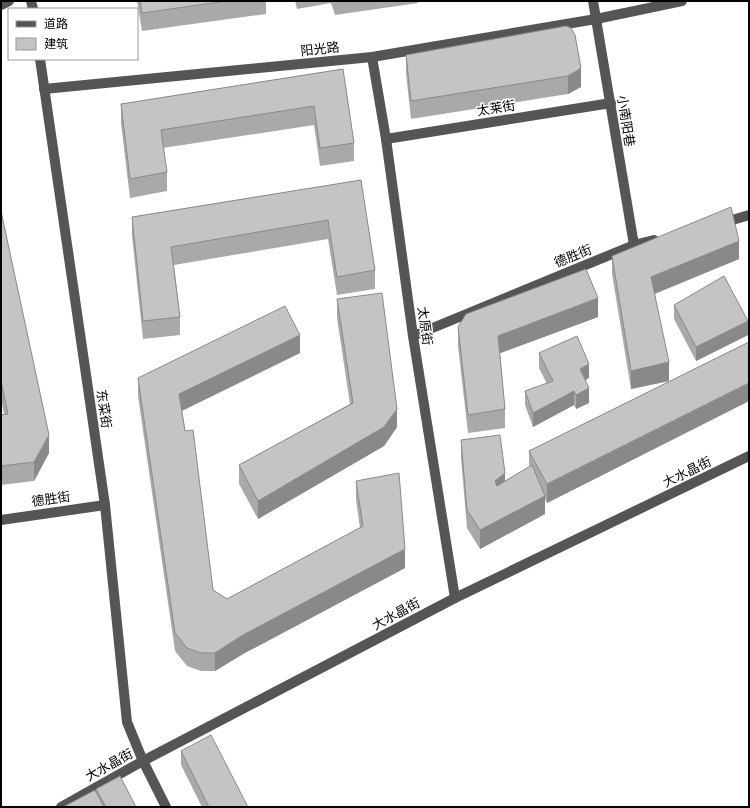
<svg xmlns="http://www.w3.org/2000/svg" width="750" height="808" font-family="Arial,'Noto Sans SC',sans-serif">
	<rect width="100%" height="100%" fill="#fff"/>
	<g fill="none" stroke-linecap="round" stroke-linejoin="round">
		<!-- minor -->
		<g stroke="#555" stroke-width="10">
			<polyline points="31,1 33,9"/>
			<polyline points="593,1 634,245"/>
			<polyline points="1,5 9,1"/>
			<polyline points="372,57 386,139 413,336 455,598"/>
			<polyline points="40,59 105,505 127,722 143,761 166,807"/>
			<polyline points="44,89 372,57 596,19 682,1"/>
			<polyline points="386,139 611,103"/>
			<polyline points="722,223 749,215"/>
			<polyline points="413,336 634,245 654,240"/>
			<polyline points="1,520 105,505"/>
			<polyline points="61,807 143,761 455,598 749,456"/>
		</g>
	</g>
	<!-- wall -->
	<g fill="#a9a9a9">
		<polygon points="137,1 266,1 266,14 142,31"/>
		<polygon points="295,1 418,1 418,3 335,15 331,3 297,9"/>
		<polygon points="566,26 581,87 568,94 411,119 406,73 406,55"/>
		<polygon points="343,69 354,143 354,161 320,166 314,125 163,148 167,172 167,191 130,198 121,123 121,104"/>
		<polygon points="361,180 375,270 375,289 337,295 328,239 174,265 180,317 180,335 143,339 132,236 132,217"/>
		<polygon points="1,211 49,453 34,481 1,485 1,415 4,414 1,400"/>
		<polygon points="612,256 739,259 655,294 669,381 631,389 612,274"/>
		<polygon points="337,299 397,427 384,446 258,519 239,484 239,465 350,404 337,318"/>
		<polygon points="674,305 748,335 696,361 674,319"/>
		<polygon points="598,317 500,353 505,409 505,428 468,433 458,346 458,327"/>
		<polygon points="749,342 749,401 547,503 545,499 545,514 480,549 467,528 461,458 461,440 505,481 529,467 529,451"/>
		<polygon points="300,353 182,411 213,590 227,599 360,528 356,500 356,481 405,568 243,654 215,671 201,671 187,666 175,651 138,396 138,378"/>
		<polygon points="539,353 589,378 585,380 589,403 576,409 574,405 533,427 525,405 525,391 547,384 539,368"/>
		<polygon points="181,751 248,807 202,807 181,765"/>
		<polygon points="96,789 136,807 63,807 96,792"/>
	</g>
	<!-- shaded-wall -->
	<g fill="#898989">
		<polygon points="581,68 581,87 568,94 568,76"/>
		<polygon points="739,241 739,259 651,295 651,277"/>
		<polygon points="598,298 598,317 498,354 498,336"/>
		<polygon points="748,321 748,335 696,361 696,347"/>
		<polygon points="300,335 300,353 179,412 179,394"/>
		<polygon points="669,362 669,381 631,389 631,371"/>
		<polygon points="589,364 589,378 580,383 580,369"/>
		<polygon points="749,383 749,401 547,503 547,484"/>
		<polygon points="589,388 589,403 576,409 576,395"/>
		<polygon points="574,391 574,405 533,427 533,413"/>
		<polygon points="397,409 397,427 384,446 258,519 258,501"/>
		<polygon points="49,435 49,453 34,481 34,462"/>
		<polygon points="505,473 505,491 495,499 495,481"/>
		<polygon points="545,496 545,514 480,549 480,530"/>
		<polygon points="405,549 405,568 243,654 215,671 215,653 243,635"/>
	</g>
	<!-- building -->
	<g fill="#c4c4c4" stroke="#898989">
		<polygon points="140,1 227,1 142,13"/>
		<polygon points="566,26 571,28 575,35 581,68 568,76 411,101 406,55"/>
		<polygon points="343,69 354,143 320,148 314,106 161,130 167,172 130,179 121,104"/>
		<polygon points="361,180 375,270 337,277 328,220 171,247 180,317 143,321 132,217"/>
		<polygon points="731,207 739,241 651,277 669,362 631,371 612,256"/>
		<polygon points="1,211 49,435 34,462 1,466 1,415 8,414 1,381"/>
		<polygon points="586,269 598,298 498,336 505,409 468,415 458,327 466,314"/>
		<polygon points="724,276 748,321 696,347 674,305"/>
		<polygon points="382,293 397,409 384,427 258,501 239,465 353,403 337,299"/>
		<polygon points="285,306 300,335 179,394 185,431 193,430 213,590 227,599 363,526 356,481 399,473 405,549 243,635 215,653 201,653 187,648 175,633 138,378"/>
		<polygon points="577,336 589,364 580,369 589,388 576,395 574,391 533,413 525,391 553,381 539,353"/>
		<polygon points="749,342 749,383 547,484 529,451"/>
		<polygon points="500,435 505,473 495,481 497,486 532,465 545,496 480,530 467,510 461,440"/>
		<polygon points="211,735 248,807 209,807 181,751"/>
		<polygon points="120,776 136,807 106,807 96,789"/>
		<polygon points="95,790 104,807 63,807"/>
	</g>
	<g text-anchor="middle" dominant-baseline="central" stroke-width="3" stroke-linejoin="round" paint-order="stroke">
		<!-- street labels -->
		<g font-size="13" fill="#000" stroke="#fff">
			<text transform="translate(320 49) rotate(-6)">阳光路</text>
			<text transform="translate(496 108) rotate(-9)">太莱街</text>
			<text transform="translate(626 121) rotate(81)">小南阳巷</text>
			<text transform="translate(573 256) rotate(-22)">德胜街</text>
			<text transform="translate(425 326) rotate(82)">太原街</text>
			<text transform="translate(104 409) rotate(82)">东菜街</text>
			<text transform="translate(687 472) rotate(-26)">大水晶街</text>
			<text transform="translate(51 499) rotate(-8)">德胜街</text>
			<text transform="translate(396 614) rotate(-28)">大水晶街</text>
			<text transform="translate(109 765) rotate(-29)">大水晶街</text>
		</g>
	</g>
	<!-- border -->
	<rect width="750" height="808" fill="none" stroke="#000000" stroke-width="4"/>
	<!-- legend -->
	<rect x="8" y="8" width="130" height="52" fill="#ffffff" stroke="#999999"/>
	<rect x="16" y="21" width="20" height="6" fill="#555555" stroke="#999999"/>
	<text x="44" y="28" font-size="12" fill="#000000">道路</text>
	<rect x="16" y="38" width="20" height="12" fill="#c4c4c4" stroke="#999999"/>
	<text x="44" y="48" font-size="12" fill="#000000">建筑</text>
</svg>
